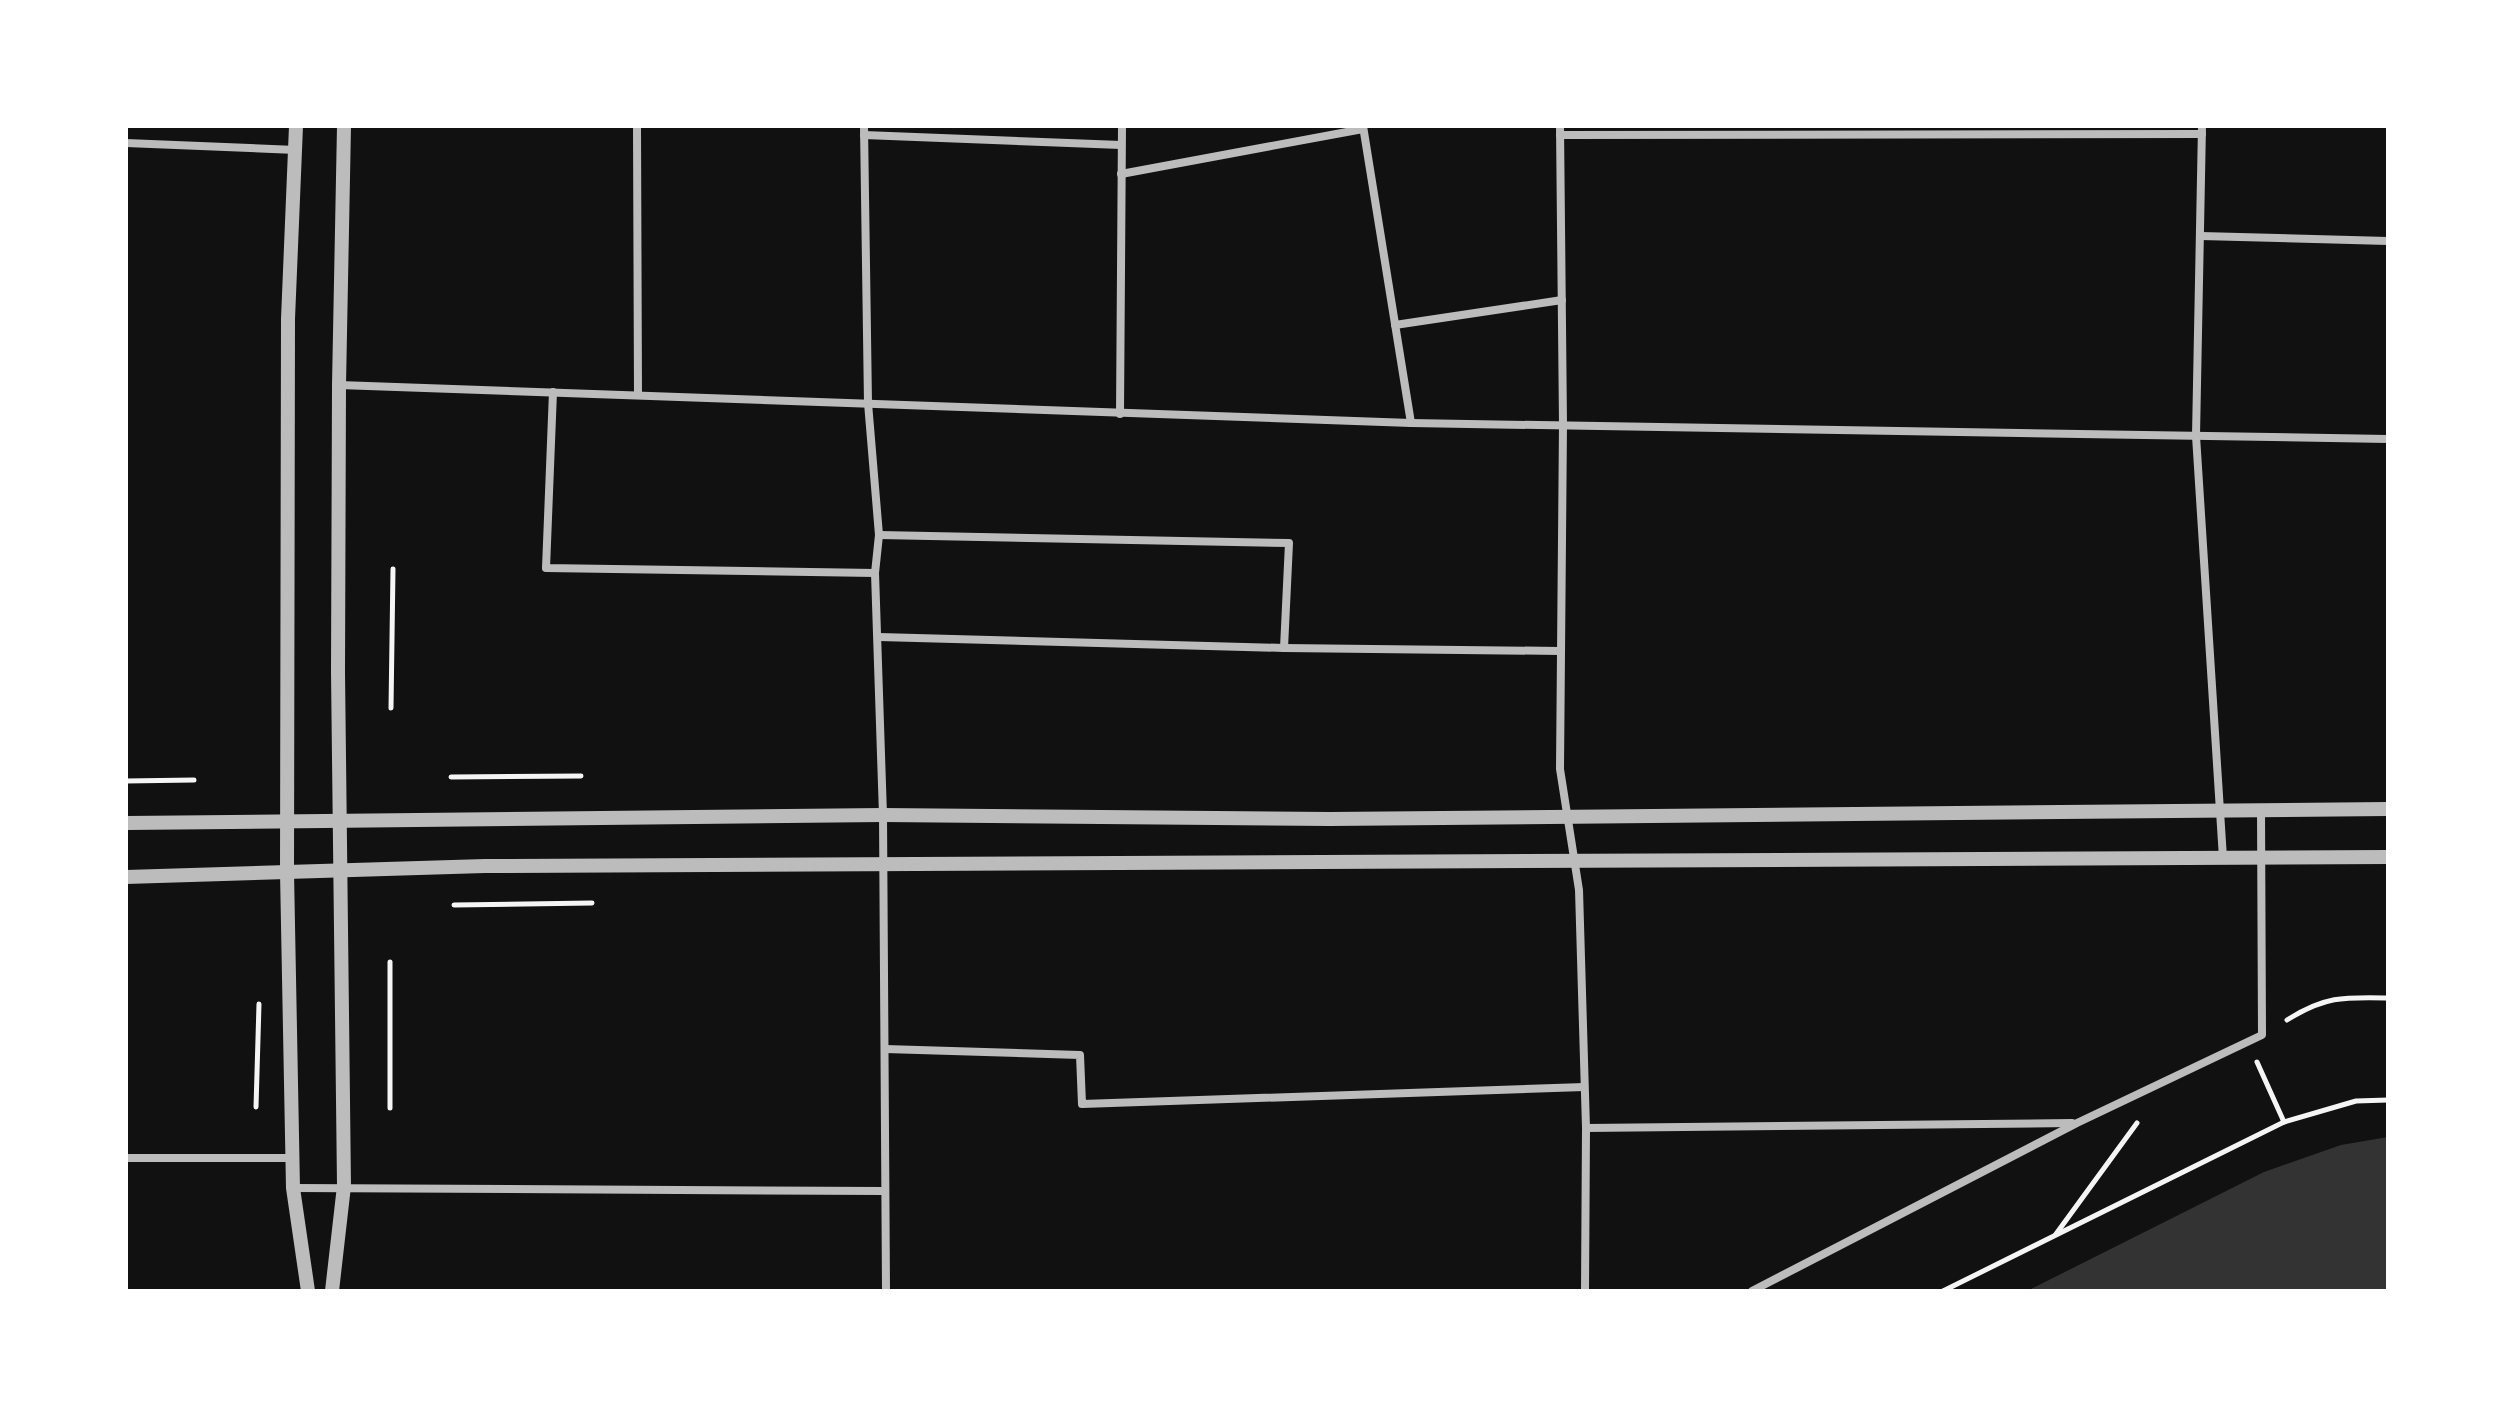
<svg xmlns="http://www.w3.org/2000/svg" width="2514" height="1417" font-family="Raleway,sans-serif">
	<rect width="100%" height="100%" fill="#111"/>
	<!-- water -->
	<polygon fill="#333" points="2388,1137 2388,1291 2027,1291 2264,1172 2341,1145"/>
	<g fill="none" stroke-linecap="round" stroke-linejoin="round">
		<!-- path -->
		<g stroke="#f5f5f5" stroke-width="5">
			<polyline points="391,708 393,569"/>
			<polyline points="451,777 581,776"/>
			<polyline points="126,781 194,780"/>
			<polyline points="454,905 592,903"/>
			<path d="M 2287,1020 C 2325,996 2344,997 2388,998"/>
			<polyline points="2257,1062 2284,1122"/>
			<polyline points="256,1107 259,1004"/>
			<polyline points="390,1108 390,962"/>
			<polyline points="2056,1234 2137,1123"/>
			<polyline points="1943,1291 2284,1122 2356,1101 2388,1100"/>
		</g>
		<!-- minor -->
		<g stroke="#bcbcbc" stroke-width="8">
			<polyline points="637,126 638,395"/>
			<polyline points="864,126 868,403 879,535 875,573 883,815 886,1291"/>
			<polyline points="1363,126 1411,423"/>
			<polyline points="1560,126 1563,424 1560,769 1579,890 1586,1128 1585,1291"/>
			<polyline points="2202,126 2196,436 2223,858"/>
			<polyline points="864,135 1121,145"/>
			<polyline points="1560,135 2202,134"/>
			<polyline points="126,143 296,150"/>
			<polyline points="1121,174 1363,129"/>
			<polyline points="2201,236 2388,241"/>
			<polyline points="1395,325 1562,300"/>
			<polyline points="339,385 1411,423 2388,439"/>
			<polyline points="553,392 546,568 875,573"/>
			<polyline points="1120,414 1122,126"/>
			<polyline points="879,535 1289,543 1284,648"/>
			<polyline points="879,637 1284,648 1560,651"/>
			<polyline points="885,1049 1080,1055 1082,1104 1584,1087"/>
			<polyline points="1586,1128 2072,1123"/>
			<polyline points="126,1158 292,1158"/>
			<polyline points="293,1188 885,1191"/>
			<polyline points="1752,1291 2077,1123 2262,1035 2261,810"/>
		</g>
		<!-- tertiary -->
		<g stroke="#bcbcbc" stroke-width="14">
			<polyline points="296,126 288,319 287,872 293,1188 308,1291"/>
			<polyline points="126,823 883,815 1330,819 2388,809"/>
			<polyline points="126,877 485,866 2388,857"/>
			<polyline points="332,1291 344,1186 338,672 339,385 344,126"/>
		</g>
	</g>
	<!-- border -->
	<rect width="2514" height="1417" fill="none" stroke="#ffffff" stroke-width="256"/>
</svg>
